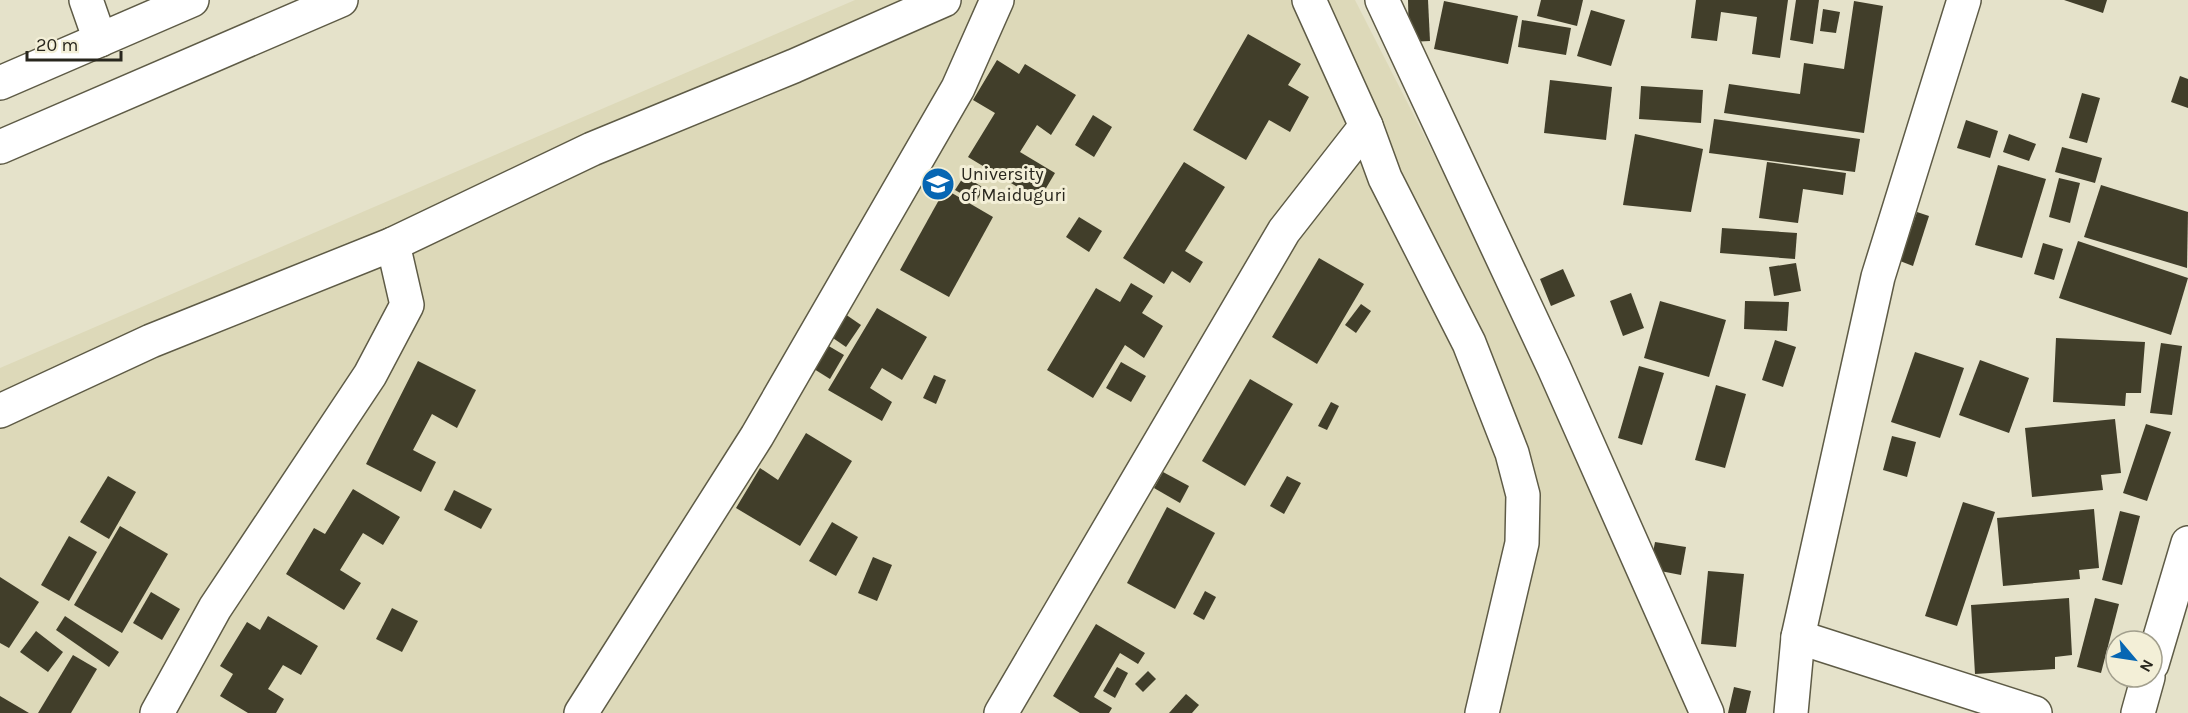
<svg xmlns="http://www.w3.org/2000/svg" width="2188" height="713" font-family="Karla,sans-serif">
	<rect width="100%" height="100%" fill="#e5e2ca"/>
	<!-- built -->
	<polygon fill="#ddd9b9" points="855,0 1355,0 1600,480 1697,713 0,713 0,368"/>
	<!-- building -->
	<g fill="#413e2a">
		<polygon points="1408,0 1428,0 1430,41 1409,42"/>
		<polygon points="1541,0 1583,0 1577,26 1537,16"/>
		<polygon points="1696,0 1788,0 1780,58 1752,54 1757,17 1721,12 1717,41 1691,38"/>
		<polygon points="1796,0 1819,0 1813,44 1790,40"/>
		<polygon points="2064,0 2107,0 2103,13"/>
		<polygon points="1444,1 1518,16 1508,64 1434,49"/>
		<polygon points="1854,1 1883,6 1864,133 1724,113 1729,84 1800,94 1804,63 1844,69"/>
		<polygon points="1823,9 1840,12 1836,33 1820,31"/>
		<polygon points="1591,10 1625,20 1611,66 1577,56"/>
		<polygon points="1522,20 1571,28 1566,55 1518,47"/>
		<polygon points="1248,34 1301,64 1288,85 1309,97 1290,132 1269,120 1246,160 1193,130"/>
		<polygon points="997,60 1019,74 1025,64 1076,95 1051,135 1037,125 1020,152 1055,173 1039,200 968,157 995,113 973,100"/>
		<polygon points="2180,76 2188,79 2188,108 2171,102"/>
		<polygon points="1550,80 1612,87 1606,140 1544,133"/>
		<polygon points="1641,86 1703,90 1701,123 1639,119"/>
		<polygon points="2082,93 2100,98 2087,143 2069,138"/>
		<polygon points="1093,115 1112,127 1094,157 1075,145"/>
		<polygon points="1714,119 1860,139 1855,172 1709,153"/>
		<polygon points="1966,120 1998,131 1990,158 1957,148"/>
		<polygon points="1635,134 1703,149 1691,212 1623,205"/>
		<polygon points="2009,134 2036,144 2029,161 2003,152"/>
		<polygon points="2062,147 2102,158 2095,183 2055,172"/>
		<polygon points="1184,162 1225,187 1185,251 1203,262 1190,283 1172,271 1164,284 1123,258"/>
		<polygon points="1767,162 1846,173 1843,195 1803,189 1798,223 1759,218"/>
		<polygon points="1998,165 2046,179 2022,258 1975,245"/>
		<polygon points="964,176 984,188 976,202 955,190"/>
		<polygon points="2059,178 2080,183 2070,223 2049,217"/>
		<polygon points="2101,185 2188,212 2187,268 2084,237"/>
		<polygon points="945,189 993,217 949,297 900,270"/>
		<polygon points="1917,212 1929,216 1913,266 1900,261"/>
		<polygon points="1079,217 1102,231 1089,252 1066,237"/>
		<polygon points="1722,228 1797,233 1795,259 1720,253"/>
		<polygon points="2078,241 2188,278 2171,335 2059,298"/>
		<polygon points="2043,243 2063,249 2054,280 2034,274"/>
		<polygon points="1319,258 1364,284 1317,364 1272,337"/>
		<polygon points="1796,263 1801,291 1774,296 1769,267"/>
		<polygon points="1563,269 1575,296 1551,306 1540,279"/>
		<polygon points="1131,283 1153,296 1142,313 1163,326 1144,358 1125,345 1093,398 1047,370 1096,288 1120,302"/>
		<polygon points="1631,293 1644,328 1623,336 1610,301"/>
		<polygon points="1660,301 1726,320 1709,377 1644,358"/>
		<polygon points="1745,301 1789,302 1787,331 1744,329"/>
		<polygon points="1361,304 1371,311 1356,333 1345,325"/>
		<polygon points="877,308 927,337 902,380 882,368 870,388 892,402 882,421 828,390"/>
		<polygon points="845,314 861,325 846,347 830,336"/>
		<polygon points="2056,338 2145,342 2141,393 2126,393 2125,406 2053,402"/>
		<polygon points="1775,340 1796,347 1783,387 1762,380"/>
		<polygon points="2161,343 2182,346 2172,415 2150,413"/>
		<polygon points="827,345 844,355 830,379 814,369"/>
		<polygon points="1915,352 1964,368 1940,438 1891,422"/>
		<polygon points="1980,360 2029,378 2009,433 1959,415"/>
		<polygon points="418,361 476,390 457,428 432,414 413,450 436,462 421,492 366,464"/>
		<polygon points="1121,362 1146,376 1131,402 1106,388"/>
		<polygon points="1639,366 1664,373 1642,445 1618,438"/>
		<polygon points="934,375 946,380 936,404 923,398"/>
		<polygon points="1250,379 1293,404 1245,486 1202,461"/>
		<polygon points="1716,385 1746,394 1725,468 1695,460"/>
		<polygon points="1331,402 1339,406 1327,430 1318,426"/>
		<polygon points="2115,419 2121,473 2101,475 2103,490 2032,497 2025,428"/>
		<polygon points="2146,424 2171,432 2147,501 2123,493"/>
		<polygon points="806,433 852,461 800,546 736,508 760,468 778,480"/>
		<polygon points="1892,436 1916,442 1907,477 1883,470"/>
		<polygon points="1163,472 1189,486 1180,503 1154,488"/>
		<polygon points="108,476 136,492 109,539 80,522"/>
		<polygon points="1287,476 1301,483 1284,514 1270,506"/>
		<polygon points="353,489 400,517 383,545 363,533 340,570 361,583 344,610 286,574 314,528 325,534"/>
		<polygon points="454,490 492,509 481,529 444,510"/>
		<polygon points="1963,502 1995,512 1957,626 1925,616"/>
		<polygon points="1167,507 1215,533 1175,609 1127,583"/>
		<polygon points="2094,509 2099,568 2079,570 2080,579 2003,586 1997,518"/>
		<polygon points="2120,511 2140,516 2122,585 2102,580"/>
		<polygon points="832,522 858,537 836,576 809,561"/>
		<polygon points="120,526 168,554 122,633 74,605"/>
		<polygon points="69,536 97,552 69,601 41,585"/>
		<polygon points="1655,542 1686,547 1681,575 1650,569"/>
		<polygon points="873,557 892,565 877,601 858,593"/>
		<polygon points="1708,571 1744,574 1736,647 1701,644"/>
		<polygon points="0,577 39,602 9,648 0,643"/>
		<polygon points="1205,591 1216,597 1204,620 1193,614"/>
		<polygon points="151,592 180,609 162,640 133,623"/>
		<polygon points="2069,598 2072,655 2055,657 2055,669 1975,674 1971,605"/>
		<polygon points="2095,598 2119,604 2101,673 2077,667"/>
		<polygon points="392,608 418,621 402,652 376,639"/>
		<polygon points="65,616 119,652 109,667 56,630"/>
		<polygon points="268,616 318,646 301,675 283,665 268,689 284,699 276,713 248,713 220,696 233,674 220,666 247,622 260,630"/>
		<polygon points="1096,624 1145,653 1138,664 1120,653 1094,697 1112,708 1109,713 1080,713 1053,696"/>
		<polygon points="36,631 63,652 48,672 20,652"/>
		<polygon points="73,655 97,669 71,713 38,713"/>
		<polygon points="1117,667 1128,673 1115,698 1103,691"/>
		<polygon points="1148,671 1156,679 1143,692 1135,684"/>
		<polygon points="1734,687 1751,691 1746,713 1728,713"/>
		<polygon points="1186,694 1199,705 1192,713 1169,713"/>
		<polygon points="0,696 29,713 0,713"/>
	</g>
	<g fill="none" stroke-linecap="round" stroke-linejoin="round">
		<!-- street casing -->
		<g stroke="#5e5b46" stroke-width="36">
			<g id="street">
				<polyline points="86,0 100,40"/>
				<polyline points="1309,0 1366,126 1385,178 1469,343 1512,453 1523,495 1522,543 1482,713"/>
				<polyline points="1382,0 1554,368 1707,713"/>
				<polyline points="0,411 151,341 393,244 592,149 794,66 944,0"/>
				<polyline points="1798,637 2035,713"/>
				<polyline points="2152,664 2188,543"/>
				<polyline points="157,713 215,608 370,375 407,305 393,244"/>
				<polyline points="581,713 757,436 958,88 997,0"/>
				<polyline points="1001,713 1284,231 1366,126"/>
				<polyline points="1791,713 1798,637 1878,277 1964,0"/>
				<polyline points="2138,713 2148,677"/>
			</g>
		</g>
		<!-- highway casing -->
		<g stroke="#5e5b46" stroke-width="36">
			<g id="highway">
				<polyline points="0,83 192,0"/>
				<polyline points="0,147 341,0"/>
			</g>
		</g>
		<!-- street -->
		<use href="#street" stroke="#fff" stroke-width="33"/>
		<!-- highway -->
		<use href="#highway" stroke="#fff" stroke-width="33"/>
	</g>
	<!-- icons -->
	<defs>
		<g id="university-disc" transform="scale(1.725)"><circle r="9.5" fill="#0666b3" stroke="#f3efd7"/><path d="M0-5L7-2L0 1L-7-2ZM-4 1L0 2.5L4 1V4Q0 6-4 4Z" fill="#fff"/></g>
	</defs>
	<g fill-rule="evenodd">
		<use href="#university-disc" x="938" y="184"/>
	</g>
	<g text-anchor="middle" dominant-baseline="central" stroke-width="6" stroke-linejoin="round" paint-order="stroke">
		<!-- poi labels -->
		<g font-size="18" fill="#28261d" stroke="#f3efd7" text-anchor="start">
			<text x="961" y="174">University<tspan x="961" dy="21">of Maiduguri</tspan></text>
		</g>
	</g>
	<!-- north arrow -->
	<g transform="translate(2134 659) rotate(119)"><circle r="28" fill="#f3efd7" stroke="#a29f8d" stroke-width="1.5"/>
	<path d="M0-4.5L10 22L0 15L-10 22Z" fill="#0666b3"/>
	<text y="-9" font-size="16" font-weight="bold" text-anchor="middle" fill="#28261d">N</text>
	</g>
	<!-- scale -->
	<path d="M27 51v9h94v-9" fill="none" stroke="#28261d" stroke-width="3"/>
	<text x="36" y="51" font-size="18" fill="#28261d" stroke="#f3efd7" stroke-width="4.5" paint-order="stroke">20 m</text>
</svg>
